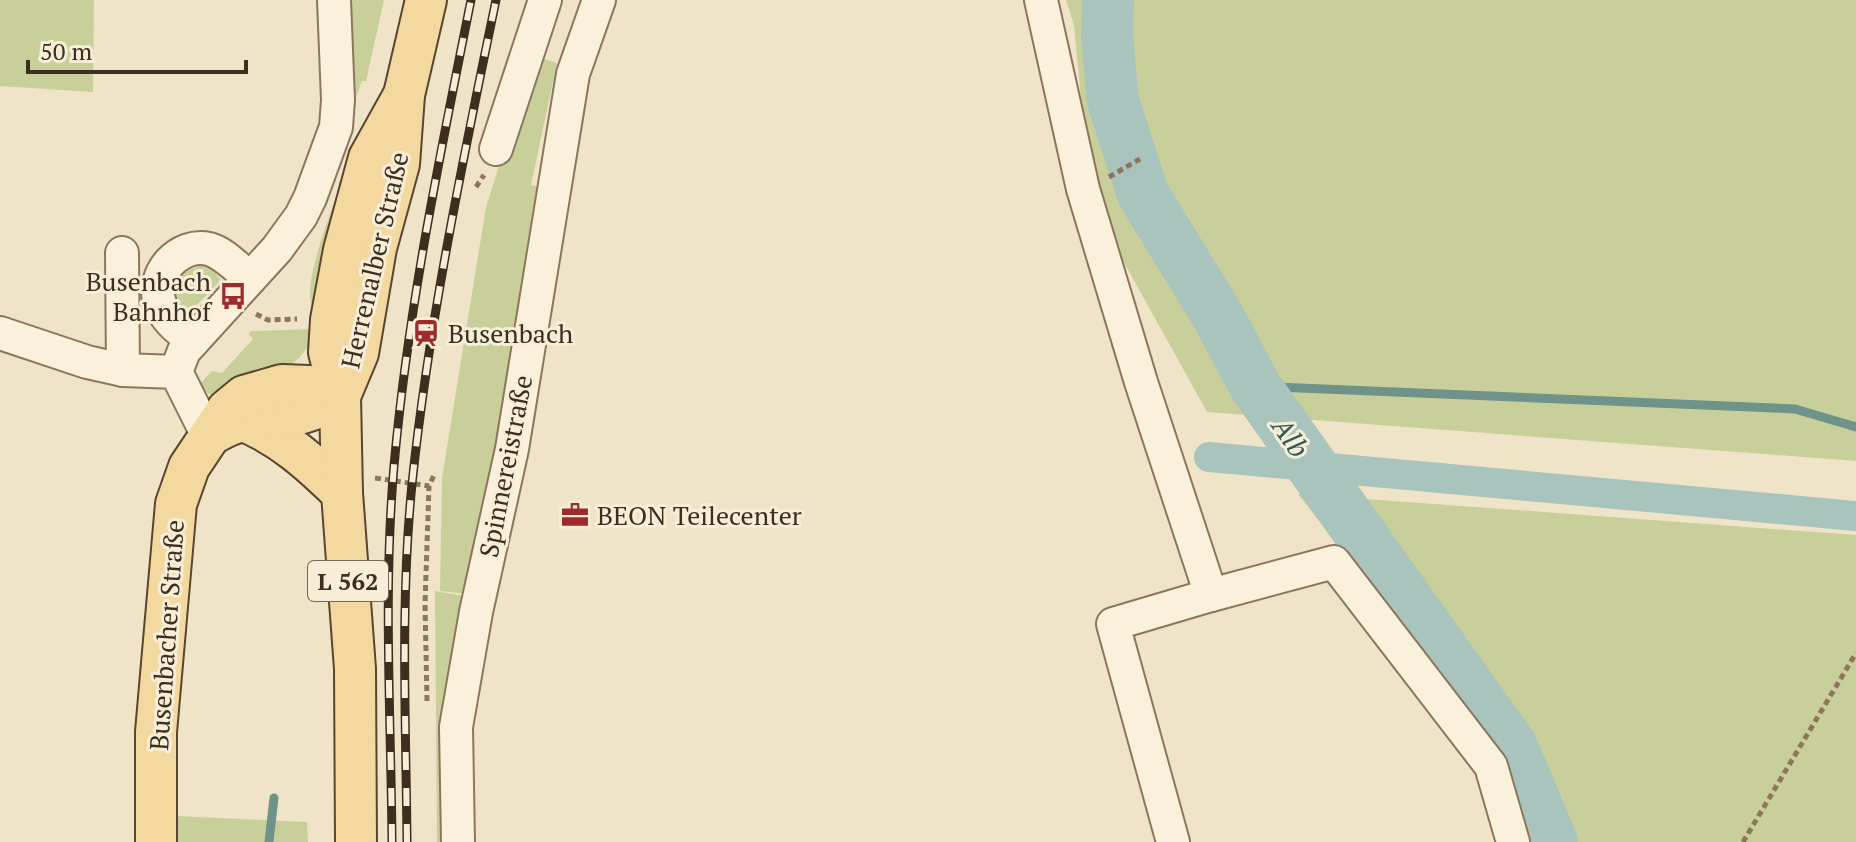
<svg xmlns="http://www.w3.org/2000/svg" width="1856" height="842" font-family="'PT Serif',serif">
	<rect width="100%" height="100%" fill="#f0e4c8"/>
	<!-- green -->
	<g fill="#c9cf9b">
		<polygon points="0,0 94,0 93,92 0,86"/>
		<polygon points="346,0 384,0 366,81 362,81 356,97 353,96 355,73"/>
		<polygon points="1066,0 1856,0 1856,461 1207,412 1091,203 1074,25"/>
		<polygon points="534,56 557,63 531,185 546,188 500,438 468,594 440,591 442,478 486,207"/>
		<path d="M 356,150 L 320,307 L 312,306 C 301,276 343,182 356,150 Z"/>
		<path d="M 201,265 L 211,268 L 221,280 L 188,314 L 177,308 C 170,282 172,271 201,265 Z"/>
		<path d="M 314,329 C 307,372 254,382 220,395 L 209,394 L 199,385 L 212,371 L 222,373 L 253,339 L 249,334 L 251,331 Z"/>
		<polygon points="1298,494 1856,535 1856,842 1530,842 1504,758"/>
		<polygon points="435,591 470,597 442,842 437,842"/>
		<polygon points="177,816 307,822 308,842 177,842"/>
	</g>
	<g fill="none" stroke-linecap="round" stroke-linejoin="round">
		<!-- stream -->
		<g stroke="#6f938a" stroke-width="9">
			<polyline points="1255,386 1795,409 1856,427"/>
			<polyline points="269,842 274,798"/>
		</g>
		<!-- canal -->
		<polyline stroke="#a9c4bc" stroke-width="30" points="1209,457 1856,516"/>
		<!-- river -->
		<polyline stroke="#a9c4bc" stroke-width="52" points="1108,0 1107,36 1113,101 1143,194 1219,318 1255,386 1512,747 1552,842"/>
		<!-- minor casing -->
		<g stroke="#8d765c" stroke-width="36">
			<g id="minor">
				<polyline points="1041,0 1083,189 1141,382 1211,595 1113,624 1173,842"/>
				<polyline points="496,149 545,0"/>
				<polyline points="122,253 123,370"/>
				<polyline points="0,333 87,362 123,370 176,372 208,436"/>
				<path d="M 193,341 C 181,331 165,320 160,304 C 150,274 179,242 209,249 C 224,253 238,269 250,278"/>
				<polyline points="176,372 184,351 277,249 301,216 310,198 336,127 338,100 334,0"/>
				<polyline points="1211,595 1334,562 1491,766 1513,842"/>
				<polyline points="458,842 456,727 476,612 512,449 573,74 599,0"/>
			</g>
		</g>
		<!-- major casing -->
		<g stroke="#5b4430" stroke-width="44">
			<g id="major">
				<polyline points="340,396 358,353 376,248 399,164 404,95 426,0"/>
				<path d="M 241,420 C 281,435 312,464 342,493"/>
				<path d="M 216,432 C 240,418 255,420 282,417 C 304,415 322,407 340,396"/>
				<polyline points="156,842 156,732 176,504 189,467 227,410 244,396 282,385 309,386 340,396"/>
				<polyline points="356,842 355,669 342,493 340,396 329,352 331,320 344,250 369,158 404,95"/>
			</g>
		</g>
		<!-- path -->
		<g stroke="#8d765c" stroke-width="5" stroke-dasharray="6 4" stroke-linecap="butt">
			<polyline points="1109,177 1140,159"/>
			<polyline points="476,187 484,175"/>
			<polyline points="256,314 268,320 297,319"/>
			<polyline points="375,478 429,486"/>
			<polyline points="427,701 425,604 429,486 435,473"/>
			<polyline points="1743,842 1856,653"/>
		</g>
		<!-- minor -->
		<use href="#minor" stroke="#faf1dc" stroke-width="32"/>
		<!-- major -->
		<use href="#major" stroke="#f3d9a0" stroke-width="40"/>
		<!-- rail casing -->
		<g stroke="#3d2e20" stroke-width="9">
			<g id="rail">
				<path d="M 392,842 C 391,717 383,590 394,466 C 408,309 440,155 471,0"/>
				<path d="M 407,842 C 406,723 400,603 412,484 C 429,321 463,160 496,0"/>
			</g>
		</g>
		<!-- rail -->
		<use href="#rail" stroke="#f7eed8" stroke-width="6" stroke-dasharray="18" stroke-linecap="butt"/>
	</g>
	<!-- icons -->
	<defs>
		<g id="bus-bare" transform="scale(2.16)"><path d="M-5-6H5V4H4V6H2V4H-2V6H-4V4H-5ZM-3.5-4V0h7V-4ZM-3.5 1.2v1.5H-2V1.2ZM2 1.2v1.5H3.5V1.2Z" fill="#9e2a2b" stroke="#f7eed8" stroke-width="2.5" paint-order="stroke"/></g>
		<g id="station-bare" transform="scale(2.16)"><path d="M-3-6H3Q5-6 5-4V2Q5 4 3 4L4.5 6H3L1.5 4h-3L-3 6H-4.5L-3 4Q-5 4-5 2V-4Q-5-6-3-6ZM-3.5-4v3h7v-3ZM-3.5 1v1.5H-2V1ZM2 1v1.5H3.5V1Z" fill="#9e2a2b" stroke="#f7eed8" stroke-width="2.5" paint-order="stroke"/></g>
		<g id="office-bare" transform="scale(2.16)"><path d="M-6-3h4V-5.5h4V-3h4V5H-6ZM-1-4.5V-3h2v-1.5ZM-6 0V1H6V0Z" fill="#9e2a2b" stroke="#f7eed8" stroke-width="2.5" paint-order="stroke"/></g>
	</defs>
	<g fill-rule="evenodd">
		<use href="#bus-bare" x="233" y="296"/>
		<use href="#station-bare" x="426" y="333"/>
		<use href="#office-bare" x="575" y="515"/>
	</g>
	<g text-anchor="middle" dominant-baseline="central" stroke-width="6" stroke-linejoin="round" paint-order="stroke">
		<!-- shield labels -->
		<rect fill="#f7eed8" stroke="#756857" stroke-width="2" x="308" y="561" width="80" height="40" rx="6"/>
		<g font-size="24" font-weight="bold" fill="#3d2e20">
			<text x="348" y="581">L 562</text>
		</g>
		<!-- street labels -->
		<g font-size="26" fill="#3d2e20" stroke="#f7eed8">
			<text transform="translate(374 260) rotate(-77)">Herrenalber Straße</text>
			<text transform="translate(505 466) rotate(-79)">Spinnereistraße</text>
			<text transform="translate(166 635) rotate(-86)">Busenbacher Straße</text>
		</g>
		<!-- poi labels -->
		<g font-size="26" fill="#3d2e20" stroke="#f7eed8" text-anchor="start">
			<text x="211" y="281" text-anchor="end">Busenbach<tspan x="211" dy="30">Bahnhof</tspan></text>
			<text x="448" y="333">Busenbach</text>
			<text x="597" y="515">BEON Teilecenter</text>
		</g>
		<!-- water labels -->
		<g font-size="28" font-style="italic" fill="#2f5d5a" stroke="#f7eed8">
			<text transform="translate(1291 437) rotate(55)">Alb</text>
		</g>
	</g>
	<!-- scale -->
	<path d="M28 60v12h218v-12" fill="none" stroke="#3d2e20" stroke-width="4"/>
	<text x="40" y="60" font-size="24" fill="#3d2e20" stroke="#f7eed8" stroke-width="6" paint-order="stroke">50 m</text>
</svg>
